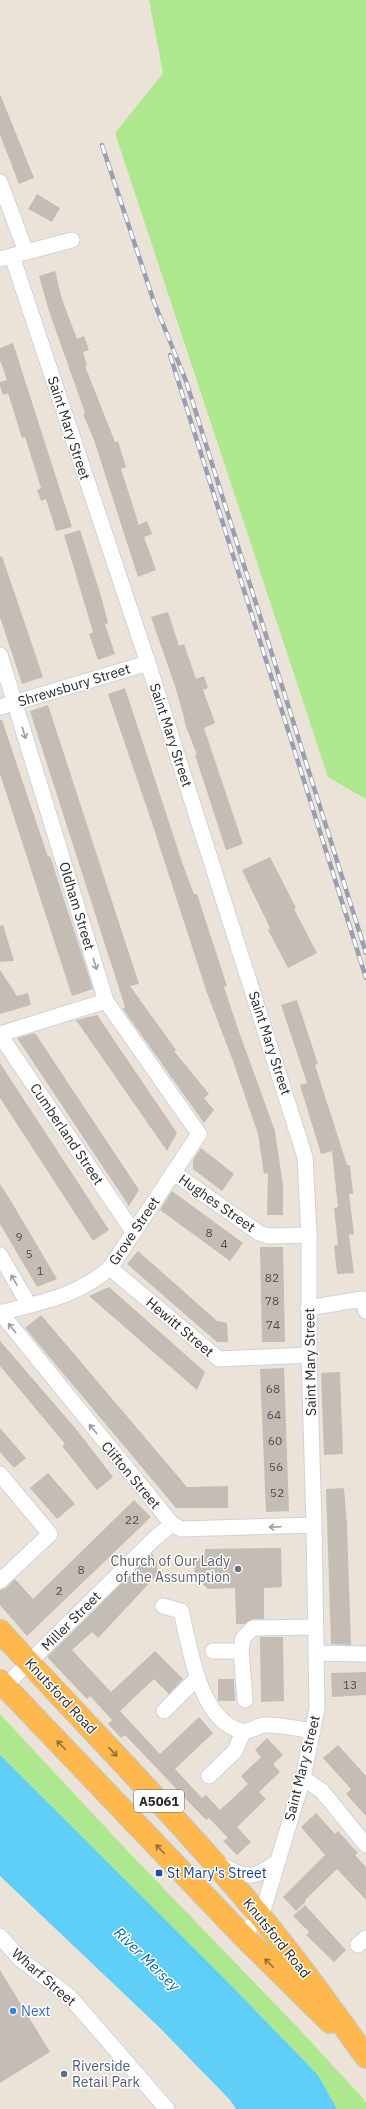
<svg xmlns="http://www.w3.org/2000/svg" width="366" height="2109" font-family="'IBM Plex Sans',sans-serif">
	<rect width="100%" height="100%" fill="#ece3d8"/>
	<!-- green -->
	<g fill="#ade88f">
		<polygon points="149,0 366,0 366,799 328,777 115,133 163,73"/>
		<polygon points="0,1714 120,1843 300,2030 361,2096 366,2103 366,2109 337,2109 318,2075 226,1980 0,1755"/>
	</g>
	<!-- water -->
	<polygon fill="#60cff8" points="0,1755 226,1980 318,2075 337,2109 236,2109 230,2100 159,2027 0,1876"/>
	<!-- building -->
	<g fill="#c3bdb5">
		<polygon points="0,94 34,178 19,184 0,135"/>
		<polygon points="37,194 60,208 52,222 28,209"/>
		<polygon points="55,271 62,299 77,339 84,336 89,350 83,352 87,365 85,366 115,442 118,441 126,467 121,469 139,525 147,521 152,534 144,537 156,570 138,577 94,440 83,414 85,413 49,311 39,276"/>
		<polygon points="13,343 72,527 56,531 46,499 41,501 37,490 41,488 25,437 22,438 8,393 3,395 0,386 0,382 7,380 0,360 0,348"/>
		<polygon points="80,530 101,596 108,623 105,624 115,654 98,660 89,634 93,632 64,535"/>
		<polygon points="2,556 43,677 22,684 0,617 0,557"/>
		<polygon points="168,612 179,646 184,644 196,679 204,676 208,688 203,690 215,723 204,728 243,844 226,850 195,755 197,755 184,721 185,721 175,686 151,617"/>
		<polygon points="125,688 183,865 194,894 197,894 227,986 224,987 238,1029 275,1131 283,1185 283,1215 267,1215 268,1173 264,1174 258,1134 233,1061 207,993 153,826 108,694"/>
		<polygon points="48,705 139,984 130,986 176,1050 174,1051 209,1094 204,1098 214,1110 204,1123 123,1009 125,1007 30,711"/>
		<polygon points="0,720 2,720 48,857 50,856 93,989 72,996 0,774"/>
		<polygon points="270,857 296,908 294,909 317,953 288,968 268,930 270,928 242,870"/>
		<polygon points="3,925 14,961 0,962 0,926"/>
		<polygon points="0,970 17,996 28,993 31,1005 0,1014"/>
		<polygon points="297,1000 318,1064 315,1065 347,1165 350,1165 353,1194 349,1194 354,1234 349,1235 354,1273 337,1274 334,1246 338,1245 334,1208 338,1207 332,1151 321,1154 300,1085 307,1083 281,1005"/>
		<polygon points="97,1015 177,1133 167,1151 76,1020"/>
		<polygon points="35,1033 139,1190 129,1206 17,1038"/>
		<polygon points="0,1063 109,1230 93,1241 0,1098"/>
		<polygon points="201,1148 234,1174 222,1191 193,1169 193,1160"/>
		<polygon points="0,1184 11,1201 57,1279 37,1287 0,1224"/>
		<polygon points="172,1191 243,1243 230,1261 160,1210"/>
		<polygon points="260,1247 283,1247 285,1342 262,1342"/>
		<polygon points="138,1251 217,1321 227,1323 228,1342 217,1342 127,1264"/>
		<polygon points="109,1287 205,1372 197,1390 89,1296"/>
		<polygon points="41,1315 187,1487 228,1486 228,1508 176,1508 25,1328"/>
		<polygon points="0,1341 76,1429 113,1477 97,1490 62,1446 65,1444 0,1366"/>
		<polygon points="284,1368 289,1511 266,1512 260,1369"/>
		<polygon points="340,1372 343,1454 324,1455 321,1373"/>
		<polygon points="0,1428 26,1458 14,1468 0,1452"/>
		<polygon points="48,1473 75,1504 57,1519 30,1488"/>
		<polygon points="344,1488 347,1526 351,1645 331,1644 326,1489"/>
		<polygon points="134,1500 151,1517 27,1636 0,1605 0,1590 6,1588 15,1579 33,1599"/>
		<polygon points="281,1548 282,1587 264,1588 264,1619 253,1619 245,1624 236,1624 235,1588 208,1589 195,1576 194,1563 205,1553 205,1549"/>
		<polygon points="152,1553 157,1562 158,1574 98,1638 92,1632 72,1650 111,1692 155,1651 183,1679 169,1694 154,1679 120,1711 160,1754 199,1717 213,1733 175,1769 202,1798 206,1795 220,1810 248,1784 241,1776 261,1757 255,1750 267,1738 283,1755 273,1764 280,1772 259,1792 266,1799 237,1827 251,1842 237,1855 223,1841 228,1838 209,1818 206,1820 125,1735 121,1738 108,1724 112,1720 90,1696 87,1699 47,1657"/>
		<polygon points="260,1637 283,1637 284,1701 261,1702"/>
		<polygon points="366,1672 366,1695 332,1697 331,1673"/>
		<polygon points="218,1679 234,1679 235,1701 218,1701"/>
		<polygon points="338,1745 366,1776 366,1816 346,1794 351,1789 323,1758"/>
		<polygon points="316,1813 335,1834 338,1831 358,1853 355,1855 366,1867 366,1900 337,1869 305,1900 306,1901 296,1911 283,1897 325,1855 301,1827"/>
		<polygon points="305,1905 346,1950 334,1962 306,1935 309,1932 293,1916"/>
		<polygon points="0,1970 50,2052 0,2083"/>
	</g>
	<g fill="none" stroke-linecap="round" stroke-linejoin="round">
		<!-- minor casing -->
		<g stroke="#cdd1e3" stroke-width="17">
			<g id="minor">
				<polyline points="0,182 26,252"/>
				<polyline points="12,256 148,663 305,1157 309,1235 309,1355 314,1525 317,1708 303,1778 261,1917 242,1935"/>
				<polyline points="0,259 72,240"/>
				<path d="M 0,655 L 106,1001 L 199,1134 L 110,1268 C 74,1298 43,1301 0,1313"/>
				<polyline points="0,707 148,663"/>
				<polyline points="0,1034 106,1001"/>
				<polyline points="0,1035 134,1233"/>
				<polyline points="174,1173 259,1233 268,1236 309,1235"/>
				<polyline points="0,1255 29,1305"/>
				<polyline points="110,1268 219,1359 309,1355"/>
				<polyline points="308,1308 362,1299 366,1311"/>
				<polyline points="0,1312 172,1524 181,1529 314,1525"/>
				<polyline points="0,1474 50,1534 0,1581"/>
				<path d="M 163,1606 L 181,1611 C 190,1647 199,1720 241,1731 C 248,1733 257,1726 264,1725 C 280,1724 298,1729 313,1731"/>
				<polyline points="213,1651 241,1651"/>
				<polyline points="316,1653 366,1654"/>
				<polyline points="5,1686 154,1539 172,1524"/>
				<polyline points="245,1700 241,1651 243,1638 253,1628 315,1627"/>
				<polyline points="164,1711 198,1677"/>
				<polyline points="209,1776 235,1751 243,1732"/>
				<polyline points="303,1778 322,1791 366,1845"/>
				<path d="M 220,1864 C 246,1879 254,1879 277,1862"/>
				<polyline points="0,1936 20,1959 69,1996 167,2109"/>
				<polyline points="358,1945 366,1938"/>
			</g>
		</g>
		<!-- trunk casing -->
		<g stroke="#c7c7c7" stroke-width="24">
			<g id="trunk">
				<path d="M 0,1631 C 87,1726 178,1818 261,1917 C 298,1962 332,2009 366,2057"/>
				<polyline points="0,1681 242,1935 330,2022"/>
			</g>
		</g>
		<!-- minor -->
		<use href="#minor" stroke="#fff" stroke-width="15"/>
		<!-- trunk -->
		<use href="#trunk" stroke="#feb84e" stroke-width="22"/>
		<!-- rail casing -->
		<g stroke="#9a9eb4" stroke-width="4.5">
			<g id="rail">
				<polyline points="102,145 154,302 186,381 366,953"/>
				<polyline points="170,355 366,978"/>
			</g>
		</g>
		<!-- rail -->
		<use href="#rail" stroke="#fff" stroke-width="3" stroke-dasharray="9" stroke-linecap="butt"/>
	</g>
	<!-- one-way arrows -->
	<defs><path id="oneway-shaft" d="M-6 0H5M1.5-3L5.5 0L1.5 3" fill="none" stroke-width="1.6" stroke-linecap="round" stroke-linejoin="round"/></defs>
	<g stroke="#9e9e9e">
		<use href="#oneway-shaft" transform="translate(24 733) rotate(73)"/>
		<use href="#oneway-shaft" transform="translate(95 964) rotate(73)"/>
		<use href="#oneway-shaft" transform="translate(14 1280) rotate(-120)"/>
		<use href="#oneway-shaft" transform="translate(12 1328) rotate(-129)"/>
		<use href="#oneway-shaft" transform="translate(93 1429) rotate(-130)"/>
		<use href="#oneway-shaft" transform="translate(275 1527) rotate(178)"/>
	</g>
	<g stroke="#93703b">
		<use href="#oneway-shaft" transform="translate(61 1745) rotate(-134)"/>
		<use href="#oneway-shaft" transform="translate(113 1752) rotate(47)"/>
		<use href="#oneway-shaft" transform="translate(160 1849) rotate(-134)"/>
		<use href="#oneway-shaft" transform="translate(269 1963) rotate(-135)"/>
	</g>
	<!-- markers -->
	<circle fill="#6b7280" stroke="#fff" stroke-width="1.5" cx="238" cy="1569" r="4"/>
	<rect fill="#1a4fb4" stroke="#fff" stroke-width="1.5" x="155" y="1869" width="8" height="8" rx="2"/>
	<circle fill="#3f7fe0" stroke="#fff" stroke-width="1.5" cx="13" cy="2011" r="4"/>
	<circle fill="#5c6f8a" stroke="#fff" stroke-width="1.5" cx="64" cy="2074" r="4"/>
	<g text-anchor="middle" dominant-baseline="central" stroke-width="3" stroke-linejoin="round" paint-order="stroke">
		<!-- number labels -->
		<g font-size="12" fill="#4f4d4b">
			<text x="209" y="1232">8</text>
			<text x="19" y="1236">9</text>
			<text x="224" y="1243">4</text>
			<text x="29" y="1253">5</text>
			<text x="40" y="1270">1</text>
			<text x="272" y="1277">82</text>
			<text x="272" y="1300">78</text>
			<text x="273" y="1324">74</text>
			<text x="273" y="1388">68</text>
			<text x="274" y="1414">64</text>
			<text x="275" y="1440">60</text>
			<text x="276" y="1466">56</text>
			<text x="277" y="1492">52</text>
			<text x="132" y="1519">22</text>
			<text x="81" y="1569">8</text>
			<text x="59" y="1590">2</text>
			<text x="350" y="1684">13</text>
		</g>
		<!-- shield labels -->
		<rect fill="#fff" stroke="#686868" stroke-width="1" x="134" y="1790" width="50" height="22" rx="3"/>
		<g font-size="13" font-weight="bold" fill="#282828">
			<text x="159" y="1801">A5061</text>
		</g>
		<!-- street labels -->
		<g font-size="14" fill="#282828" stroke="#fff">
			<text transform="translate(69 428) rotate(72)">Saint Mary Street</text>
			<text transform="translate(74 685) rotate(-17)">Shrewsbury Street</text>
			<text transform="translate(171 735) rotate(72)">Saint Mary Street</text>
			<text transform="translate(77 906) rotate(73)">Oldham Street</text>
			<text transform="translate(270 1043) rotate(72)">Saint Mary Street</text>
			<text transform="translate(67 1134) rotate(56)">Cumberland Street</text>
			<text transform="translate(217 1203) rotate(35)">Hughes Street</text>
			<text transform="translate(134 1231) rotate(-56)">Grove Street</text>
			<text transform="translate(180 1327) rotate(40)">Hewitt Street</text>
			<text transform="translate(310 1362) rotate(-91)">Saint Mary Street</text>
			<text transform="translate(131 1475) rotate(50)">Clifton Street</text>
			<text transform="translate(71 1621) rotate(-45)">Miller Street</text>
			<text transform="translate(61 1696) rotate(47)">Knutsford Road</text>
			<text transform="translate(302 1768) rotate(-76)">Saint Mary Street</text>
			<text transform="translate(277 1938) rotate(51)">Knutsford Road</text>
			<text transform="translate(44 1977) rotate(41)">Wharf Street</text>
		</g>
		<!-- worship labels -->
		<g font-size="14" fill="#5b616d" stroke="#fff" text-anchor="end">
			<text x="230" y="1561">Church of Our Lady<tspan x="230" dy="16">of the Assumption</tspan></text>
		</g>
		<!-- transit labels -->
		<g font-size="14" fill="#164399" stroke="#fff" text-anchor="start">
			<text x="167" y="1873">St Mary's Street</text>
		</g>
		<!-- shop labels -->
		<g font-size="14" fill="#366cbe" stroke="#fff" text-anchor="start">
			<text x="21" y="2011">Next</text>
		</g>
		<!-- service labels -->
		<g font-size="14" fill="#4e5e75" stroke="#fff" text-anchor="start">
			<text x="72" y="2066">Riverside<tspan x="72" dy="16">Retail Park</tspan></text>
		</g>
		<!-- water labels -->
		<g font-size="15" font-style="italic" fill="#026aa1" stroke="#fff">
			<text transform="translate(147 1959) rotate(44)">River Mersey</text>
		</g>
	</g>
</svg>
